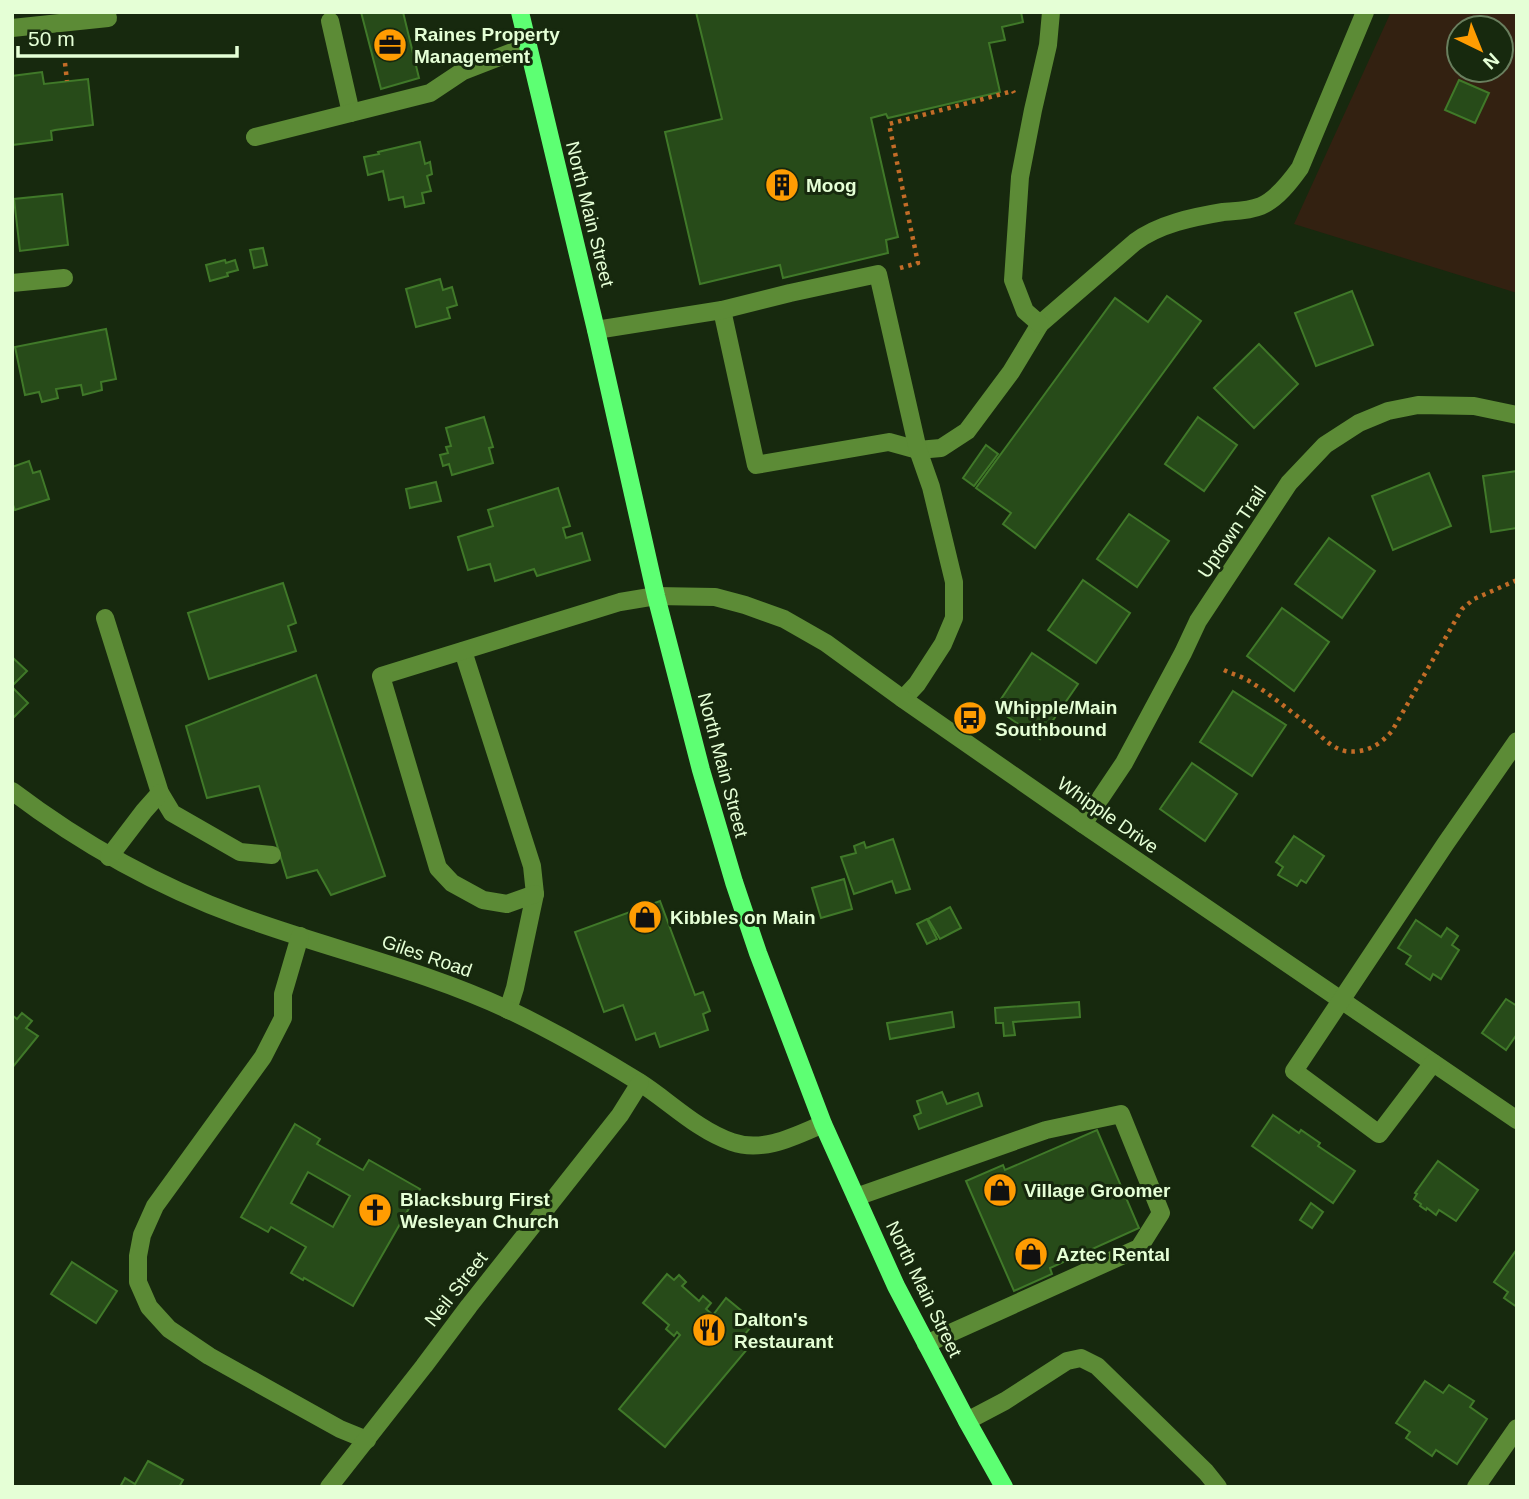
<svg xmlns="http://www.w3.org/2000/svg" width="1529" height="1499" font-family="Helvetica,sans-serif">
	<rect width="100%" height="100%" fill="#17290e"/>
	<!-- green -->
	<path fill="#332111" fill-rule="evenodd" d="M 1391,12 L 1517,12 L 1517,293 L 1294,224 ZM 1459,28 L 1501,28 L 1501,70 L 1459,70 Z"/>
	<!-- building -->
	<g fill="#274b19" stroke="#407929" stroke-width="2" fill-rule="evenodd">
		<polygon points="361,12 403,12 419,78 381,89"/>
		<polygon points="696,12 1021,12 1023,22 1002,27 1005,40 989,43 1000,92 888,118 886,114 871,118 898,237 886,240 888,253 783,278 780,265 700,284 665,132 722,119"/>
		<polygon points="42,72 44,84 88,79 93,125 55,130 51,131 52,140 12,145 12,76"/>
		<polygon points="1459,80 1489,93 1475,123 1445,110"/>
		<polygon points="420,142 425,164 430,162 432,174 427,176 431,191 422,193 424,203 405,207 403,197 389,200 383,171 368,175 364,157 379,154 378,152"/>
		<polygon points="62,194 68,245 20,251 14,199"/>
		<polygon points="263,248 267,265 254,268 250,250"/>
		<polygon points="225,260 226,263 235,260 238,270 227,273 228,276 210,281 206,265"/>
		<polygon points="440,279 443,290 452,287 457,305 447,308 450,318 416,327 406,289"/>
		<polygon points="1352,291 1373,345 1316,366 1295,313"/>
		<polygon points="1167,296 1201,321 1035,548 1003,524 1011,513 976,488 1115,298 1148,322"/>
		<polygon points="106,329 116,379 101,382 102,390 83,395 81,385 56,389 58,398 42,402 39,392 25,395 15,347"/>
		<polygon points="1259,344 1298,384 1254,428 1214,388"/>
		<polygon points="484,417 493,447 489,448 493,463 452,475 449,464 443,466 440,455 448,453 446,447 451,446 446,428"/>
		<polygon points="1198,417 1237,445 1204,491 1165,464"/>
		<polygon points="986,445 998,454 974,486 963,478"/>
		<polygon points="29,461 33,473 40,471 49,499 15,510 12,502 12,467"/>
		<polygon points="1517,471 1517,528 1491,532 1483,476"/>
		<polygon points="1429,473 1451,526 1393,550 1372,496"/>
		<polygon points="436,482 441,501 410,508 406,489"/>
		<polygon points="558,488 570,526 563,528 566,538 582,533 590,560 537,576 534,569 495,581 490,564 468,570 458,537 493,526 488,510"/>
		<polygon points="1129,514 1169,541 1137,587 1097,559"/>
		<polygon points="1329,538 1375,571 1342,618 1295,584"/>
		<polygon points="1083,580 1130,613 1096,663 1048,630"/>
		<polygon points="283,583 296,623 288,626 296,651 209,679 188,613"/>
		<polygon points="1282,608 1329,642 1294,691 1247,656"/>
		<polygon points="1032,653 1078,684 1040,739 995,708"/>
		<polygon points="12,657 27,671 12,686"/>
		<polygon points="316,675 385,876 331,895 317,870 287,878 259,786 207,798 186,726"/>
		<polygon points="12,687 28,703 12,719"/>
		<polygon points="1233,691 1286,725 1252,776 1200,742"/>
		<polygon points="1192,763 1237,794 1205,841 1160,809"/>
		<polygon points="1294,836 1324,856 1306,883 1301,880 1297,886 1278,875 1283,867 1276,862"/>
		<polygon points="893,839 910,889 896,893 892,881 854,894 841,857 856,853 854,846 864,842 866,848"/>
		<polygon points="844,879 852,909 821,918 812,888"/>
		<polygon points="660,901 695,995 703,992 710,1011 703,1014 708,1030 660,1047 655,1033 636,1040 623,1005 604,1012 575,932"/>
		<polygon points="950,907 961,928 940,939 928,919"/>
		<polygon points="927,919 937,939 927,944 917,924"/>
		<polygon points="1416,920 1441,937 1447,928 1458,936 1452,945 1459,950 1441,979 1433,974 1430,980 1406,964 1411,956 1398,948"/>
		<polygon points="1506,999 1517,1006 1517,1034 1506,1050 1482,1033"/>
		<polygon points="1079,1002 1080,1017 1013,1022 1015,1035 1004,1036 1003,1023 996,1023 995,1008"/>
		<polygon points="952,1012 954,1027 890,1039 887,1023"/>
		<polygon points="22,1013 32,1021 26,1028 38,1036 12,1068 12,1015 17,1019"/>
		<polygon points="942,1092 947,1104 978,1093 982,1106 919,1129 914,1116 921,1113 917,1101"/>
		<polygon points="1273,1115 1299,1133 1301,1130 1320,1143 1318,1146 1355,1171 1333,1203 1252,1146"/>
		<path d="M 295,1124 L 320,1139 L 317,1144 L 363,1170 L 369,1160 L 420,1189 L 353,1306 L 304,1278 L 303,1280 L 291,1273 L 306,1247 L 271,1227 L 268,1232 L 241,1217 ZM 308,1172 L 350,1196 L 333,1227 L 291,1203 Z"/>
		<polygon points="1097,1130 1139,1228 1050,1268 1052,1274 1014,1291 966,1181 1003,1165 1005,1170"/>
		<polygon points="1438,1161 1478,1190 1456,1221 1439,1210 1436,1215 1427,1208 1426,1210 1420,1206 1421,1204 1414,1199 1417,1194 1415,1193"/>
		<polygon points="1311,1203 1323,1212 1312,1228 1300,1220"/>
		<polygon points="1517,1249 1517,1307 1504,1298 1508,1292 1494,1282"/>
		<polygon points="72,1262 117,1291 96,1323 51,1294"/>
		<polygon points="667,1274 674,1280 679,1275 686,1282 682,1286 699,1301 703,1296 711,1303 706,1309 713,1315 726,1298 755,1322 740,1340 749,1347 665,1447 619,1409 680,1335 677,1332 674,1336 666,1329 669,1325 643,1303"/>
		<polygon points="1425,1381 1443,1393 1449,1385 1474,1401 1470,1407 1487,1419 1457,1464 1436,1450 1432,1456 1406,1438 1410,1432 1396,1423"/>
		<polygon points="148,1461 183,1480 179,1487 120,1487 125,1478 135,1484"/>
	</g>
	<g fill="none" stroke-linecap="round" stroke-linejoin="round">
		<!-- path -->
		<g stroke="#c26c27" stroke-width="4.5" stroke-dasharray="3.5 5" stroke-linecap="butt">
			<polyline points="65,63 67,81"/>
			<polyline points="900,268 918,263 889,124 1013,91 1014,93"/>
			<path d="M 1224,670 C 1232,674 1241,676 1249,681 C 1270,694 1290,711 1310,726 C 1322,736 1329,747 1345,751 C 1365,754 1380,745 1392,731 L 1462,609 L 1474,599 L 1517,580"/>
		</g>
		<!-- minor -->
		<g stroke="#5c8b36" stroke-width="18">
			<polyline points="330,21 351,113"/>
			<polyline points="12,28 108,18"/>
			<polyline points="255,137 430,93 463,71 528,46"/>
			<polyline points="12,283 64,278"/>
			<path d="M 722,310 L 756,465 L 889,442 L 918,450 L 941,448 L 967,431 L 1011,372 L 1040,324 L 1135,242 C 1159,224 1193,217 1223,212 C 1235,211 1249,211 1261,206 C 1277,199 1290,182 1300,168 L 1365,12"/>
			<polyline points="1040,324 1025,311 1013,280 1020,177 1033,110 1048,45 1051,12"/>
			<polyline points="596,330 722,310 790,293 878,274 918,450 931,487 954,582 954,618 943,644 917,684 903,699"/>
			<polyline points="105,618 160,793 172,813 240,852 272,855"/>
			<polyline points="463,651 532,866 535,894 515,988 508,1010"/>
			<path d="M 12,791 C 82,844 157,886 239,916 C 328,949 422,969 509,1010 C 553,1031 597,1056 639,1082 C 669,1101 697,1130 732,1142 C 763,1153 795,1136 823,1124"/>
			<polyline points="1083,824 1124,763 1183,653 1198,621 1289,483 1325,445 1359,423 1388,411 1418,405 1474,406 1517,415"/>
			<polyline points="109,857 144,811 160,793"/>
			<polyline points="535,894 507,904 483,900 452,883 438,868 381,676 620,602 656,596 715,597 745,605 784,619 826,643 903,699 1083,824 1517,1120"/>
			<polyline points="300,936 283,994 283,1018 263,1057 155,1206 142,1235 138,1256 138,1282 149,1307 169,1329 209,1356 340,1429 367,1440"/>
			<polyline points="1433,1063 1379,1134 1294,1071 1446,843 1517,741"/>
			<polyline points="856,1197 1046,1130 1121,1114 1161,1213 1139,1248 926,1344"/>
			<polyline points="967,1421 1005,1401 1067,1361 1081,1358 1097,1366 1206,1472 1218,1487"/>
			<polyline points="329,1487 424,1366 469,1306 620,1115 640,1083"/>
			<polyline points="1476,1487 1517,1428"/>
		</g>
		<!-- major -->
		<polyline stroke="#5dff73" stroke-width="18" points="520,12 596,330 656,596 701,770 734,882 758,953 823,1124 896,1286 967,1421 1004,1487"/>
	</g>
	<!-- icons -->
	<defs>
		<g id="office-disc" transform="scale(1.75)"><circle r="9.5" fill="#ff9c02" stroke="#17290e"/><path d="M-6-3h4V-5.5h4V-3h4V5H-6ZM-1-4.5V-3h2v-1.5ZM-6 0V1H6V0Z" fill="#111"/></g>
		<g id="building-disc" transform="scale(1.75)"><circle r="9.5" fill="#ff9c02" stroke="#17290e"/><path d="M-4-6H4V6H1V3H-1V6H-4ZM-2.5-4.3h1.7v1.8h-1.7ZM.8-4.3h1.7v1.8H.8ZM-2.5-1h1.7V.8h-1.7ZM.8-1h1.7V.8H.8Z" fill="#111"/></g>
		<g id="bus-disc" transform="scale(1.75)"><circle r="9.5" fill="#ff9c02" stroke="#17290e"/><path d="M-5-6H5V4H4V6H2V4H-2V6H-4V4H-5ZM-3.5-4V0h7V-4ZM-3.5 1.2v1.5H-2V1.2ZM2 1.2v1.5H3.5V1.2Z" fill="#111"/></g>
		<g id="shop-disc" transform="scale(1.75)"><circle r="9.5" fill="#ff9c02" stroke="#17290e"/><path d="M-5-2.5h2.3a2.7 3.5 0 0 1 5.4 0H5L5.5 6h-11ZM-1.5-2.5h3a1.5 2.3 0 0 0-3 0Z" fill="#111"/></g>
		<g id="church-disc" transform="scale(1.75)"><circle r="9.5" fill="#ff9c02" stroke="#17290e"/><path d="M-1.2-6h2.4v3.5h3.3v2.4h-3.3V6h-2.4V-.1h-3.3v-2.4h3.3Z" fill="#111"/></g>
		<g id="restaurant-disc" transform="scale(1.75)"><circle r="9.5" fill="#ff9c02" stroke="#17290e"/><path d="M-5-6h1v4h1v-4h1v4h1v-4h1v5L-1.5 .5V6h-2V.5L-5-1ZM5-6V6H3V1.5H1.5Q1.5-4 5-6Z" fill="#111"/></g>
	</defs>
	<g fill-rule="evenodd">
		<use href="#office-disc" x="390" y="45"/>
		<use href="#building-disc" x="782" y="185"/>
		<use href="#bus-disc" x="970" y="718"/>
		<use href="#shop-disc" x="645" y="917"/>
		<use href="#shop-disc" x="1000" y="1190"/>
		<use href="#church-disc" x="375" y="1210"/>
		<use href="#shop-disc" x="1031" y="1254"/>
		<use href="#restaurant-disc" x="709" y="1330"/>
	</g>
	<g text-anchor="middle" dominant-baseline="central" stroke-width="6" stroke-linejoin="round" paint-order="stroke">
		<!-- poi labels -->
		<g font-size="19" font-weight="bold" fill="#e5ffd6" stroke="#17290e" text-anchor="start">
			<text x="414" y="34">Raines Property<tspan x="414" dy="22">Management</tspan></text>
			<text x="806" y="185">Moog</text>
			<text x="995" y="707">Whipple/Main<tspan x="995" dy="22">Southbound</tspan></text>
			<text x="670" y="917">Kibbles on Main</text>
			<text x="1024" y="1190">Village Groomer</text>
			<text x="400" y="1199">Blacksburg First<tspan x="400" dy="22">Wesleyan Church</tspan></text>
			<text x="1056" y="1254">Aztec Rental</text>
			<text x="734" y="1319">Dalton's<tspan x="734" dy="22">Restaurant</tspan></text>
		</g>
		<!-- street labels -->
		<g font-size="19" fill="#e5ffd6" stroke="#17290e">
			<text transform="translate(590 214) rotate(76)">North Main Street</text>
			<text transform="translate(1232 532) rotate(-56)">Uptown Trail</text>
			<text transform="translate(723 765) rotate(75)">North Main Street</text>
			<text transform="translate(1108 815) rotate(35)">Whipple Drive</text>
			<text transform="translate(427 956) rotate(19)">Giles Road</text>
			<text transform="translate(456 1289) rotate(-52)">Neil Street</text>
			<text transform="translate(924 1289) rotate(64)">North Main Street</text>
		</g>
	</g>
	<!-- border -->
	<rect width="1529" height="1499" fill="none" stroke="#e5ffd6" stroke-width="28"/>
	<!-- north arrow -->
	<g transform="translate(1480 49) rotate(137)"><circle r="33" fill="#17290e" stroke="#697f5e" stroke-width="2"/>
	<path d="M0-5L12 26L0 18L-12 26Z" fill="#ff9c02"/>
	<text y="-10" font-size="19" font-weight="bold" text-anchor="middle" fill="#e5ffd6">N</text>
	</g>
	<!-- scale -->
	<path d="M18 46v10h219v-10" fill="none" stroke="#e5ffd6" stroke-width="3.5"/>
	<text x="28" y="46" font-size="21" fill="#e5ffd6" stroke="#17290e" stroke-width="5" paint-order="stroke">50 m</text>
</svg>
